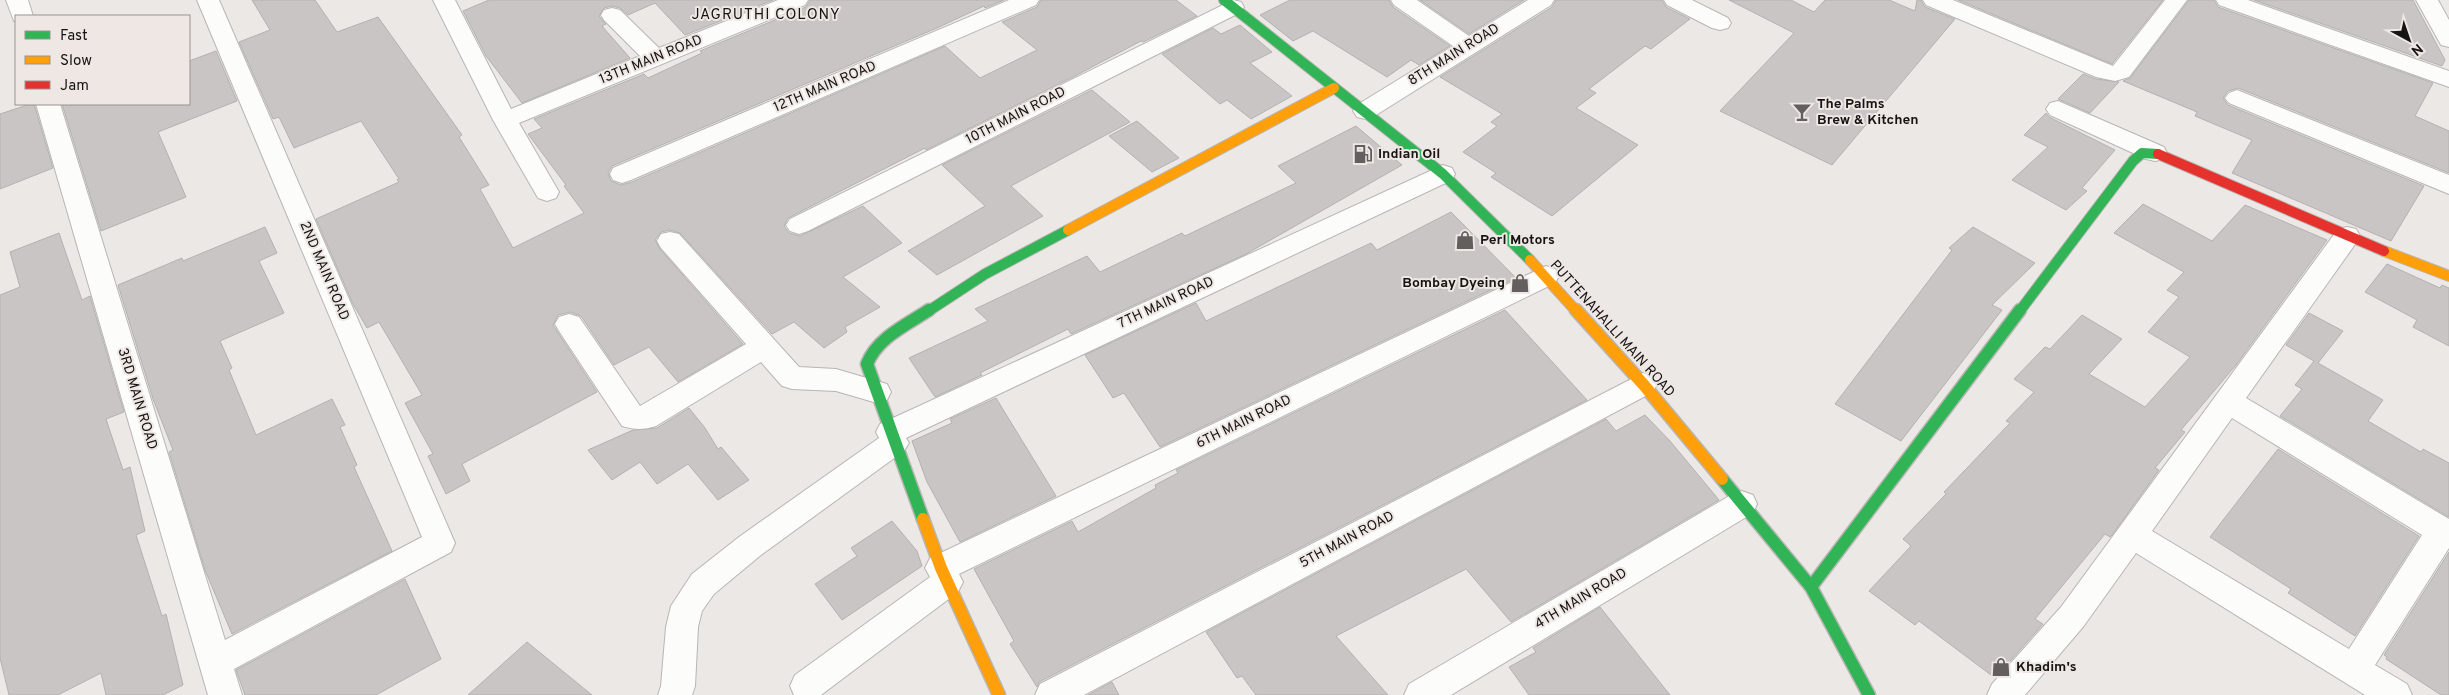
<svg xmlns="http://www.w3.org/2000/svg" width="2449" height="695" font-family="Overpass,sans-serif">
	<rect width="100%" height="100%" fill="#ece8e6"/>
	<!-- building -->
	<g fill="#c9c5c4" stroke="#b4b1b0">
		<polygon points="252,0 315,0 337,32 378,17 462,135 459,137 489,185 480,189 513,248 584,213 564,186 566,185 528,134 542,128 534,119 644,74 648,78 702,53 700,51 806,7 810,0 1004,0 985,8 984,6 937,28 612,166 608,173 611,181 621,185 632,182 945,46 980,78 1037,50 1002,22 1037,7 1041,0 1176,0 1197,16 1143,42 1141,41 1075,76 926,150 925,148 788,218 784,226 789,233 800,236 863,206 902,243 843,277 880,307 845,327 847,332 824,348 794,322 772,334 680,233 670,230 661,232 655,240 660,249 743,344 678,382 649,347 614,365 581,316 570,312 558,315 553,325 597,392 462,464 470,481 446,494 428,456 433,454 405,403 422,395 379,322 367,328 353,304 316,219 399,182 397,180 399,179 361,121 294,148 279,117 273,119 239,42 270,30"/>
		<polygon points="489,0 773,0 685,35 655,3 628,15 620,8 612,6 604,8 599,16 606,24 602,26 630,58 522,103 486,56 463,11"/>
		<polygon points="1290,0 1389,0 1393,7 1450,46 1419,65 1411,60 1387,77 1313,31 1293,41 1260,15"/>
		<polygon points="1420,0 1524,0 1469,34"/>
		<polygon points="1556,0 1662,0 1666,7 1690,19 1651,49 1645,46 1589,89 1596,93 1576,108 1638,145 1552,216 1491,177 1496,173 1463,152 1497,126 1491,122 1502,114 1440,77 1552,7"/>
		<polygon points="1729,0 1791,0 1814,12 1825,0 1889,0 1915,11 1917,0 1921,0 1925,7 1955,19 1832,165 1720,111 1794,33"/>
		<polygon points="1958,0 2163,0 2112,64"/>
		<polygon points="2189,0 2214,0 2218,7 2433,83 2415,116 2449,131 2449,173 2238,88 2228,91 2223,98 2228,105 2424,186 2391,241 2232,173 2252,140 2195,116 2197,112 2123,81 2130,78"/>
		<polygon points="2254,0 2413,0 2445,60 2442,66"/>
		<polygon points="1240,25 1272,52 1250,63 1292,96 1251,119 1227,100 1220,104 1162,54 1213,28 1221,34"/>
		<polygon points="216,51 237,101 158,132 186,197 101,231 62,104 189,104 189,61"/>
		<polygon points="2083,74 2096,79 2119,82 2090,113 2058,99"/>
		<polygon points="1092,90 1130,122 1011,186 1043,216 937,275 908,251 985,206 942,165"/>
		<polygon points="30,104 34,104 53,168 0,189 0,114"/>
		<polygon points="2046,113 2049,117 2115,150 2082,188 2087,191 2066,210 2012,180 2048,147 2024,135"/>
		<polygon points="1137,121 1179,158 1152,172 1109,136"/>
		<polygon points="1356,126 1402,165 1246,254 1071,334 1068,329 980,373 982,375 935,397 909,358 988,321 975,309 1087,256 1100,272 1182,233 1185,236 1296,183 1278,166"/>
		<polygon points="2143,204 2212,241 2245,205 2327,240 2236,365 2181,430 2185,432 2155,468 2159,470 2112,535 2110,537 2105,534 2035,619 2043,624 1995,678 1919,621 1915,625 1869,591 1911,546 1903,539 1946,494 1944,492 2010,423 2006,421 2034,392 2014,379 2045,347 2050,349 2082,315 2122,339 2089,374 2145,407 2190,357 2148,332 2179,297 2167,290 2184,272 2114,233"/>
		<polygon points="1451,212 1516,278 1160,447 1124,393 1113,398 1085,355 1196,303 1206,321 1371,243 1377,250"/>
		<polygon points="265,227 277,253 259,261 284,313 220,341 232,368 229,370 256,435 332,399 345,425 340,427 357,465 354,467 392,551 232,634 205,570 169,452 173,450 153,399 118,285 182,258 183,261"/>
		<polygon points="1973,227 2035,263 1992,305 2002,310 1901,441 1835,404 1952,250 1949,248"/>
		<polygon points="59,233 82,300 90,296 124,412 106,419 123,470 130,467 145,531 136,535 162,616 166,614 183,685 163,695 106,695 101,673 58,695 9,695 0,658 0,295 20,287 10,252"/>
		<polygon points="2387,264 2440,288 2442,285 2449,288 2449,346 2413,327 2417,320 2365,292"/>
		<polygon points="1505,310 1587,400 1039,682 1037,687 1010,644 1014,641 974,569 1072,521 1078,532 1156,488 1155,485 1178,473 1176,470"/>
		<polygon points="2309,313 2343,331 2318,363 2383,400 2368,421 2421,452 2423,449 2449,463 2449,517 2280,416 2302,389 2295,385 2314,361 2286,345"/>
		<polygon points="996,398 1056,496 960,542 927,482 912,441 952,423 950,419"/>
		<polygon points="689,408 705,428 718,449 721,447 749,480 718,500 688,464 657,484 640,462 612,480 588,450 633,430 657,428"/>
		<polygon points="1645,415 1670,441 1719,500 1511,622 1466,569 1336,636 1388,695 1256,695 1242,676 1237,678 1206,632 1606,419 1616,431"/>
		<polygon points="2278,449 2419,536 2355,636 2288,593 2291,589 2210,537"/>
		<polygon points="892,521 917,551 922,566 842,620 815,584 857,556 851,548"/>
		<polygon points="2449,552 2449,695 2441,695 2386,659 2387,657 2384,655"/>
		<polygon points="405,579 441,659 376,695 245,695 236,670"/>
		<polygon points="1600,607 1670,695 1529,695 1509,667 1536,652 1533,648"/>
		<polygon points="527,642 592,695 468,695"/>
		<polygon points="1112,682 1119,695 1088,695"/>
	</g>
	<g fill="none" stroke-linecap="round" stroke-linejoin="round">
		<!-- street casing -->
		<g stroke="#b8b5b3" stroke-width="2">
			<g id="street">
				<polygon points="6,0 28,0 33,16 16,16 16,21 14,21"/>
				<polygon points="197,0 219,0 455,543 451,552 234,669 242,695 208,695 36,104 60,104 225,640 422,537"/>
				<polygon points="433,0 455,0 511,109 640,56 604,20 601,15 604,10 612,8 620,10 659,48 778,0 808,0 805,5 519,123 559,192 556,198 547,201 538,198 493,120"/>
				<polygon points="1009,0 1039,0 1036,5 631,180 622,183 613,180 610,174 613,168"/>
				<polygon points="1233,0 1241,2 1244,7 1241,12 808,231 799,234 790,231 786,225 790,219"/>
				<polygon points="1391,0 1417,0 1469,36 1528,0 1554,0 1551,5 1373,117 1365,119 1357,117 1353,111 1357,105 1453,46 1394,5"/>
				<polygon points="1664,0 1692,0 1728,18 1731,23 1728,28 1720,30 1712,28 1667,5"/>
				<polygon points="1923,0 1953,0 2113,66 2165,0 2187,0 2129,77 2115,81 2096,77 1926,5"/>
				<polygon points="2216,0 2248,0 2449,71 2449,87 2219,5"/>
				<polygon points="2416,0 2438,0 2449,20 2449,47 2441,45"/>
				<polygon points="2237,90 2449,175 2449,194 2229,103 2225,98 2229,93"/>
				<polygon points="2058,101 2164,147 2167,153 2164,159 2155,161 2146,159 2050,115 2046,109 2050,103"/>
				<polygon points="1443,165 1452,168 1455,174 1452,180 906,438 909,443 904,451 761,555 714,594 702,611 698,627 695,686 692,695 658,695 661,686 666,627 671,606 692,574 739,537 879,438 876,432 880,424"/>
				<path d="M 2347,227 L 2356,229 L 2360,236 L 2356,243 L 2246,398 L 2449,519 L 2449,548 L 2375,665 L 2407,684 L 2412,695 L 2365,695 L 2136,553 L 2083,627 L 2025,695 L 1987,695 L 1992,684 L 2061,607 L 2338,229 ZM 2232,418 L 2422,535 L 2349,649 L 2152,531 Z"/>
				<path d="M 670,232 L 679,234 L 799,367 L 836,369 L 887,384 L 891,392 L 887,400 L 877,403 L 836,391 L 792,389 L 782,386 L 761,362 L 656,426 C 644,430 634,430 622,426 L 559,331 L 555,324 L 559,317 L 569,314 L 579,317 L 640,406 L 746,344 L 661,248 L 657,241 L 661,234 Z"/>
				<polygon points="1546,266 1555,269 1559,276 1555,283 959,574 963,582 958,592 821,695 794,695 790,686 795,675 930,577 925,568 930,558"/>
				<polygon points="1643,373 1653,376 1657,384 1653,392 1084,695 1035,695 1040,684"/>
				<polygon points="1742,491 1753,495 1757,504 1753,513 1451,695 1404,695 1409,684 1731,495"/>
			</g>
		</g>
		<!-- fast-far1 casing -->
		<g stroke="#b8b5b3" stroke-width="12">
			<g id="fast-far1">
				<polyline points="1224,0 1443,174 1530,260"/>
				<polyline points="927,312 985,274 1068,230"/>
				<polyline points="2019,312 2133,161 2142,153 2158,154"/>
			</g>
		</g>
		<!-- fast casing -->
		<g stroke="#b8b5b3" stroke-width="15">
			<g id="fast">
				<polyline points="1722,479 1811,587 1869,695"/>
				<path d="M 923,519 L 867,364 C 877,338 906,325 929,310"/>
				<polyline points="1811,587 2020,310"/>
			</g>
		</g>
		<!-- slow-far1 casing -->
		<g stroke="#b8b5b3" stroke-width="12">
			<g id="slow-far1">
				<polyline points="1068,230 1334,88"/>
				<polyline points="2384,251 2449,276"/>
				<polyline points="1530,260 1577,312"/>
			</g>
		</g>
		<!-- slow casing -->
		<g stroke="#b8b5b3" stroke-width="15">
			<g id="slow">
				<polyline points="1576,310 1643,384 1722,479"/>
				<polyline points="923,519 941,568 999,695"/>
			</g>
		</g>
		<!-- jam casing -->
		<g stroke="#b8b5b3" stroke-width="12">
			<polyline id="jam" points="2158,154 2384,251"/>
		</g>
		<!-- street -->
		<use href="#street" fill="#fcfcfb" fill-rule="evenodd"/>
		<!-- fast-far1 -->
		<use href="#fast-far1" stroke="#30b455" stroke-width="10"/>
		<!-- fast -->
		<use href="#fast" stroke="#30b455" stroke-width="12"/>
		<!-- slow-far1 -->
		<use href="#slow-far1" stroke="#ff9f0a" stroke-width="10"/>
		<!-- slow -->
		<use href="#slow" stroke="#ff9f0a" stroke-width="12"/>
		<!-- jam -->
		<use href="#jam" stroke="#e5322d" stroke-width="10"/>
	</g>
	<!-- icons -->
	<defs>
		<g id="bar-bare" transform="scale(1.5)"><path d="M-6-5H6L.8 .8V4.5H3.5V6h-7V4.5H-.8V.8Z" fill="#625f5e" stroke="#eee7e4" stroke-width="2.5" paint-order="stroke"/></g>
		<g id="fuel-bare" transform="scale(1.5)"><path d="M-5.5-6h7V0h2V4h1.3V-2.5L3-4.5l.8-.8L6-3V5H2.5V1h-1V6h-7ZM-4.2-4.7v3.2H.2V-4.7Z" fill="#625f5e" stroke="#eee7e4" stroke-width="2.5" paint-order="stroke"/></g>
		<g id="shop-bare" transform="scale(1.5)"><path d="M-5-2.5h2.3a2.7 3.5 0 0 1 5.4 0H5L5.5 6h-11ZM-1.5-2.5h3a1.5 2.3 0 0 0-3 0Z" fill="#625f5e" stroke="#eee7e4" stroke-width="2.5" paint-order="stroke"/></g>
	</defs>
	<g fill-rule="evenodd">
		<use href="#bar-bare" x="1802" y="112"/>
		<use href="#fuel-bare" x="1363" y="154"/>
		<use href="#shop-bare" x="1465" y="240"/>
		<use href="#shop-bare" x="1520" y="283"/>
		<use href="#shop-bare" x="2001" y="667"/>
	</g>
	<g text-anchor="middle" dominant-baseline="central" stroke-width="4" stroke-linejoin="round" paint-order="stroke">
		<!-- street labels -->
		<g font-size="14" fill="#171514" stroke="#eee7e4">
			<text transform="translate(1454 55) rotate(-32)">8TH MAIN ROAD</text>
			<text transform="translate(651 60) rotate(-22)">13TH MAIN ROAD</text>
			<text transform="translate(825 87) rotate(-23)">12TH MAIN ROAD</text>
			<text transform="translate(1016 116) rotate(-27)">10TH MAIN ROAD</text>
			<text transform="translate(324 271) rotate(67)">2ND MAIN ROAD</text>
			<text transform="translate(1166 303) rotate(-25)">7TH MAIN ROAD</text>
			<text transform="translate(1612 329) rotate(48)">PUTTENAHALLI MAIN ROAD</text>
			<text transform="translate(137 399) rotate(73)">3RD MAIN ROAD</text>
			<text transform="translate(1244 422) rotate(-26)">6TH MAIN ROAD</text>
			<text transform="translate(1347 540) rotate(-28)">5TH MAIN ROAD</text>
			<text transform="translate(1581 599) rotate(-31)">4TH MAIN ROAD</text>
		</g>
		<!-- poi labels -->
		<g font-size="14" font-weight="bold" fill="#171514" stroke="#eee7e4" text-anchor="start">
			<text x="1817" y="104">The Palms<tspan x="1817" dy="16">Brew &amp; Kitchen</tspan></text>
			<text x="1378" y="154">Indian Oil</text>
			<text x="1480" y="240">Perl Motors</text>
			<text x="1505" y="283" text-anchor="end">Bombay Dyeing</text>
			<text x="2016" y="667">Khadim's</text>
		</g>
		<!-- neighbourhood labels -->
		<g font-size="15" letter-spacing="1" fill="#171514" stroke="#eee7e4">
			<text x="766" y="15">JAGRUTHI COLONY</text>
		</g>
	</g>
	<!-- legend -->
	<rect x="15" y="15" width="175" height="90" fill="#eee7e4" stroke="#989391"/>
	<rect x="25" y="31" width="25" height="8" fill="#30b455" stroke="#989391"/>
	<text x="60" y="40" font-size="15" fill="#171514">Fast</text>
	<rect x="25" y="56" width="25" height="8" fill="#ff9f0a" stroke="#989391"/>
	<text x="60" y="65" font-size="15" fill="#171514">Slow</text>
	<rect x="25" y="81" width="25" height="8" fill="#e5322d" stroke="#989391"/>
	<text x="60" y="90" font-size="15" fill="#171514">Jam</text>
	<!-- north arrow -->
	<g transform="translate(2409 40) rotate(140)" stroke="#eee7e4" stroke-width="4" paint-order="stroke">
	<path d="M0-4L9 19L0 12L-9 19Z" fill="#171514"/>
	<text y="-8" font-size="14" font-weight="bold" text-anchor="middle" fill="#171514">N</text>
	</g>
</svg>
